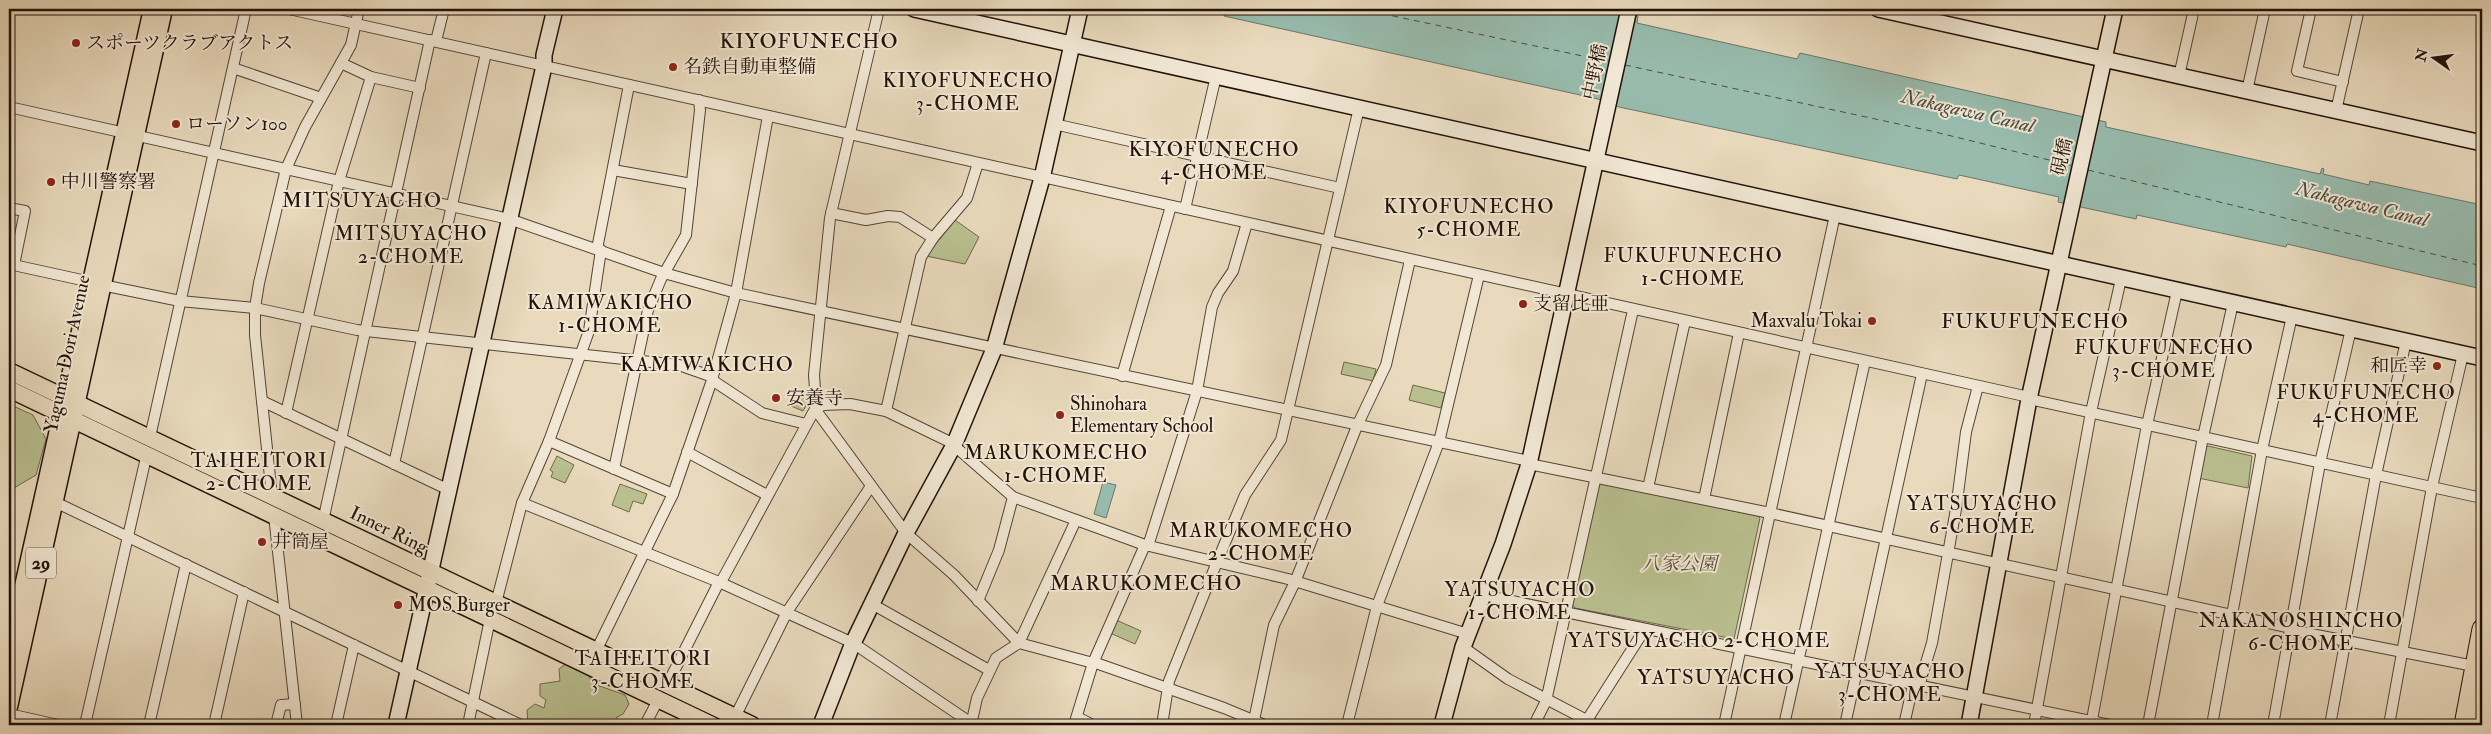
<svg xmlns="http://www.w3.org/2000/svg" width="2491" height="734" font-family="'IM FELL Double Pica','Noto Serif JP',serif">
	<rect width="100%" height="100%" fill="#e9dabd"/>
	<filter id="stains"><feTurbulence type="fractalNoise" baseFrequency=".004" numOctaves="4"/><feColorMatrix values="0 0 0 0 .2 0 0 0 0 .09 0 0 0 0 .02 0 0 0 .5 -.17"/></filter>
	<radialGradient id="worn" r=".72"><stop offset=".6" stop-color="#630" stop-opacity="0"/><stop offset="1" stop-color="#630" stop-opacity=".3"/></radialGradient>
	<!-- green -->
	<g fill="#b9bf8f" stroke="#6e684c">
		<polygon points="955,220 979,237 965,264 926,256"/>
		<polygon points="1344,362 1376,369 1373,381 1341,374"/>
		<polygon points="1413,385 1445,393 1441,408 1409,400"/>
		<polygon points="794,391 805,391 807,404 803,411 791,406"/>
		<polygon points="9,404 33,415 46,439 36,475 9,491"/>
		<polygon points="2208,446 2252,456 2248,488 2198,478 2204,448"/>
		<polygon points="557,456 574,465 565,483 551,477 553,472 550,470"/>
		<polygon points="1599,482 1758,516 1760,518 1734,639 1575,608 1572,604"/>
		<polygon points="620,484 647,494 643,504 633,501 629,512 612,505"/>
		<polygon points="1116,620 1141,631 1135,644 1110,633"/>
		<polygon points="567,663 576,670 586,672 594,684 625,695 629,704 623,714 616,718 618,725 528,725 527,710 535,704 544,708 546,700 540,696 540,684 560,681 559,669"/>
	</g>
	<!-- water -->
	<g fill="#98bbad" stroke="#69776b">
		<polygon points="1212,9 1603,9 1638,16 1637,23 1797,59 1800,53 2106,122 2106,127 2320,174 2322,168 2324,169 2323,174 2369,185 2370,181 2482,205 2482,289 2287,244 2286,247 2137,215 2136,219 2058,202 2059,197 1959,175 1957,179 1619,107 1598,99 1224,16 1224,12"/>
		<polygon points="1103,482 1116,485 1106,518 1094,514"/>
	</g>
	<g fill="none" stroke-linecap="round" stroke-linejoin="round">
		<!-- ferry -->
		<g stroke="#4b4d42" stroke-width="1" stroke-dasharray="6 5" stroke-linecap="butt">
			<polyline points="1360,9 1611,62"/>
			<polyline points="1625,65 1931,131 2074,166"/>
			<polyline points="2088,170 2482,266"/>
		</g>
		<!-- street casing -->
		<g stroke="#544436" stroke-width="12">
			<g id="street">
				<polyline points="289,9 2029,397"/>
				<polyline points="2311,9 2297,71 2343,82"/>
				<polyline points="436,41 444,9"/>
				<polyline points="341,63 371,77 420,88"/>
				<polyline points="233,68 321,98"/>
				<polyline points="2179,76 2194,9"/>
				<polyline points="2247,91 2265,9"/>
				<polyline points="9,107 509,219 664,273 736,293 1529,461"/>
				<polyline points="2336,111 2359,9"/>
				<polyline points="1054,124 1340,188"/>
				<polyline points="613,170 692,184"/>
				<polyline points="9,208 25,211 14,265"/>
				<polyline points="1185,209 1216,76"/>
				<polyline points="831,213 866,220 888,216 900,217 933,238"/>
				<polyline points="597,249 629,85"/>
				<polyline points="9,264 91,282"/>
				<polyline points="102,285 180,301 255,308 357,330 679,365 713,377"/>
				<polyline points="1122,376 1171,206"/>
				<polyline points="712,380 762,413 806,424"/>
				<polyline points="2029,399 2482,498"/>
				<polyline points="262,401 449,490"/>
				<polyline points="815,409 823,405 850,404 886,411 950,442 1013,497 1145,545 1288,579 1468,634"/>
				<polyline points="815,409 906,533 954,575 1019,643 1076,520"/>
				<polyline points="886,411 921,257 933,238 967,198 978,163"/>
				<polyline points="286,413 339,181 371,77"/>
				<polyline points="150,437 246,9"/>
				<polyline points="549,441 673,494"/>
				<polyline points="687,452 767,495"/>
				<polyline points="394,464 486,53"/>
				<polyline points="1529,464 1770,513 2291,628"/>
				<polyline points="614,469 648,310 661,279 686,235 700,110 699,100"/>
				<polyline points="1648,488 1685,321"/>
				<polyline points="272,496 255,335 255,308 259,283 286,169 305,127 351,45 359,9"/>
				<polyline points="1704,499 1739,333"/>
				<polyline points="55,502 521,725"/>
				<polyline points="522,503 719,582 853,643 971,723"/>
				<polyline points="274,515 297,725"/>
				<polyline points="323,521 430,40"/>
				<polyline points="1148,546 1197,391 1212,307 1218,293 1233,271 1247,223"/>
				<polyline points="721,582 815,409 816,402 814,375 830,218 879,9"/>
				<polyline points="1483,595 2110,725"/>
				<polyline points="978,601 999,550 1013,497"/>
				<polyline points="496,603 522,503 549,441 589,331 601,250"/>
				<polyline points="872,604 989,670"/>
				<polyline points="2291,630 2479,667"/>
				<polyline points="1463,647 1508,679 1596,725"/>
				<polyline points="596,651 673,494 712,380 736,293 768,116"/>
				<polyline points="1093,662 1224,708 1265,725"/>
				<polyline points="667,685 719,582"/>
				<polyline points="1919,686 1932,643 1956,509 1966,432 1978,386"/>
				<polyline points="9,714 58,725"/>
				<polyline points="735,717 787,612 871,486"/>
				<polyline points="1077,717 1093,725"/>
				<polyline points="1587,720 1645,629"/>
				<polyline points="85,725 147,453"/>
				<polyline points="149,725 186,564"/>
				<polyline points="214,725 244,592"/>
				<polyline points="276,725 281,705 295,704"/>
				<polyline points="336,725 354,645"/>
				<polyline points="468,725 490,619"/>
				<polyline points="645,725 658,700"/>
				<polyline points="971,725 977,698 996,658 1019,643 1093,663"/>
				<polyline points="1074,725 1093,663 1145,545"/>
				<polyline points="1162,725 1169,681 1217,562 1245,495 1281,440 1359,108"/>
				<polyline points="1253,725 1274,625 1295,582 1357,426 1386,365 1410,260"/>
				<polyline points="1347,725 1377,606 1439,442 1479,275"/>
				<polyline points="1534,725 1546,701 1633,310"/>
				<polyline points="1724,725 1835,215"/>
				<polyline points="1784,725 1865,361"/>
				<polyline points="1845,725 1922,374"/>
				<polyline points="1904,725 1913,685"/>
				<polyline points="2034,725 2091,412 2121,279"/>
				<polyline points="2091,725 2147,425 2177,291"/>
				<polyline points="2148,725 2203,437 2233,303"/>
				<polyline points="2212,725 2262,450 2292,316"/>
				<polyline points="2273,725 2320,463 2351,329"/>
				<polyline points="2330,725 2376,475 2406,341"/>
				<polyline points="2389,725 2432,487 2463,354"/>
			</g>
		</g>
		<!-- secondary casing -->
		<g stroke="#221209" stroke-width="18">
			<g id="secondary">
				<polyline points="914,9 2482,358"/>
				<polyline points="1878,9 2482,143"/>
				<polyline points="396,725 544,66 544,55 555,9"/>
				<polyline points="821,725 853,643 906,533 954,445 994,349 1042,178 1080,9"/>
				<polyline points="1442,725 1463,647 1503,544 1529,464 1629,9"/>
				<polyline points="1969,725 2029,399 2115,9"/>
			</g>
		</g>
		<!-- primary casing -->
		<g stroke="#221209" stroke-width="19">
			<g id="primary">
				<polyline points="9,371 752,725"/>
				<polyline points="9,389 712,725"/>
				<polyline points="9,649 152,9"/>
				<polyline points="9,707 164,9"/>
			</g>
		</g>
		<!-- highway casing -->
		<g stroke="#221209" stroke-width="21">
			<g id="highway">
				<polyline points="2464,725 2482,629"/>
				<polyline points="2479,725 2482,708"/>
			</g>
		</g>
		<!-- street -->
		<use href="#street" stroke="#f1e7d4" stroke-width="10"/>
		<!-- secondary -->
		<use href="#secondary" stroke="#f1e7d4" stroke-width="15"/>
		<!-- primary -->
		<use href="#primary" stroke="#e9dabd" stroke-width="16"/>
		<!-- highway -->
		<use href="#highway" stroke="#e9dabd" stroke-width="19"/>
	</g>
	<!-- markers -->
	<g fill="#8f2418" stroke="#f1e7d4" stroke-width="2">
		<circle cx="76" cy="43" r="5"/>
		<circle cx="673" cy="67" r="5"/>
		<circle cx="176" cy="124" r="5"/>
		<circle cx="51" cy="182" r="5"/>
		<circle cx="1523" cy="304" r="5"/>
		<circle cx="1872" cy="321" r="5"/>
		<circle cx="2437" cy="366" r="5"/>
		<circle cx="776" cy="398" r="5"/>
		<circle cx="1060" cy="415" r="5"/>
		<circle cx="262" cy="542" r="5"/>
		<circle cx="398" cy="605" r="5"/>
	</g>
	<g text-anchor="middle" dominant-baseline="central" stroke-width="4" stroke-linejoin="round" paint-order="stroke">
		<!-- shield labels -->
		<rect fill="#f1e7d4" stroke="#605246" stroke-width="1" x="26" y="547.5" width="30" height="31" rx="4"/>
		<g font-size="18" font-weight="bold" fill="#221209">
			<text x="41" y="563">29</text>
		</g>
		<!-- poi labels -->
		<g font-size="19" fill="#221209" stroke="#f1e7d4" text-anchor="start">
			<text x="86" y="43">スポーツクラブアクトス</text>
			<text x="683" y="67">名鉄自動車整備</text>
			<text x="186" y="124">ローソン100</text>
			<text x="61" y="182">中川警察署</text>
			<text x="1533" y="304">支留比亜</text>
			<text x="1862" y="321" text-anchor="end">Maxvalu Tokai</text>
			<text x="2427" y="366" text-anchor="end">和匠幸</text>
			<text x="786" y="398">安養寺</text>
			<text x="1070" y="404">Shinohara<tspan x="1070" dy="22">Elementary School</tspan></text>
			<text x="272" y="542">井筒屋</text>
			<text x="408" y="605">MOS Burger</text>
		</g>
		<!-- street labels -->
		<g font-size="19" fill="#221209" stroke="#f1e7d4">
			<text transform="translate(1595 72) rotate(-78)">中野橋</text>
			<text transform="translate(2062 157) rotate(-77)">硯橋</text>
			<text transform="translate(67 354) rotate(-78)">Yaguma Dori Avenue</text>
			<text transform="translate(389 530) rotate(26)">Inner Ring</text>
		</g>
		<!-- park labels -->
		<g font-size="19" font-style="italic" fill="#574f38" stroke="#f1e7d4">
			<text x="1679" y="564">八家公園</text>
		</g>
		<!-- neighbourhood labels -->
		<g font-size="20" letter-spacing="1" fill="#221209" stroke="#f1e7d4">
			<text x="968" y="80">KIYOFUNECHO<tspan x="968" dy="23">3-CHOME</tspan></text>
			<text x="1214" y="149">KIYOFUNECHO<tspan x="1214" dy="23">4-CHOME</tspan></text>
			<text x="1469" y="206">KIYOFUNECHO<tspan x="1469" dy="23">5-CHOME</tspan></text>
			<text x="411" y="233">MITSUYACHO<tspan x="411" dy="23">2-CHOME</tspan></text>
			<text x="1693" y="255">FUKUFUNECHO<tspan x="1693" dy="23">1-CHOME</tspan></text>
			<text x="610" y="302">KAMIWAKICHO<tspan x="610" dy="23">1-CHOME</tspan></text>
			<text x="2164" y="347">FUKUFUNECHO<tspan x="2164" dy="23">3-CHOME</tspan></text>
			<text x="2366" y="392">FUKUFUNECHO<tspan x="2366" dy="23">4-CHOME</tspan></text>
			<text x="1056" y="452">MARUKOMECHO<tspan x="1056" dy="23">1-CHOME</tspan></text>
			<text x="259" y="460">TAIHEITORI<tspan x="259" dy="23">2-CHOME</tspan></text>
			<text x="1982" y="503">YATSUYACHO<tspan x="1982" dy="23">6-CHOME</tspan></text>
			<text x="1261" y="530">MARUKOMECHO<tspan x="1261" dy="23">2-CHOME</tspan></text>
			<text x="1520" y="589">YATSUYACHO<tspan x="1520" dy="23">1-CHOME</tspan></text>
			<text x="2301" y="620">NAKANOSHINCHO<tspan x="2301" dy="23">6-CHOME</tspan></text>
			<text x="1699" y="640">YATSUYACHO 2-CHOME</text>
			<text x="643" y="658">TAIHEITORI<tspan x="643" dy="23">3-CHOME</tspan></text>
			<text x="1890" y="671">YATSUYACHO<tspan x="1890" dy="23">3-CHOME</tspan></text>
		</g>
		<!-- water labels -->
		<g font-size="20" font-style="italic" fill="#4b4d42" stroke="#f1e7d4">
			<text transform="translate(1968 111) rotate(13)">Nakagawa Canal</text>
			<text transform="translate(2362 204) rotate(14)">Nakagawa Canal</text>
		</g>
		<!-- quarter labels -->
		<g font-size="21" letter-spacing="1" fill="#221209" stroke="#f1e7d4">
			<text x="809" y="41">KIYOFUNECHO</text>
			<text x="362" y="200">MITSUYACHO</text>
			<text x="2035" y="321">FUKUFUNECHO</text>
			<text x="707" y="364">KAMIWAKICHO</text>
			<text x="1146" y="583">MARUKOMECHO</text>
			<text x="1716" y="677">YATSUYACHO</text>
		</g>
	</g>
	<!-- margin -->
	<rect width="2491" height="734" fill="none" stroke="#e9dabd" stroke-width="30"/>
	<rect x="10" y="10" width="2471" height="714" fill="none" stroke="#221209" stroke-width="2.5"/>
	<rect x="15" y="15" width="2461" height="704" fill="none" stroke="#221209"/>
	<!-- north arrow -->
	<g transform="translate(2434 58) rotate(284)" stroke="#f1e7d4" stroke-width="4" paint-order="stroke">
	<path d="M0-4L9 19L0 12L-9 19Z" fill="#221209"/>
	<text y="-8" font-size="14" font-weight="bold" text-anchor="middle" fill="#221209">N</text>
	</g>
	<rect width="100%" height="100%" filter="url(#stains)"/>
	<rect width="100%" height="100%" fill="url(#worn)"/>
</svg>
